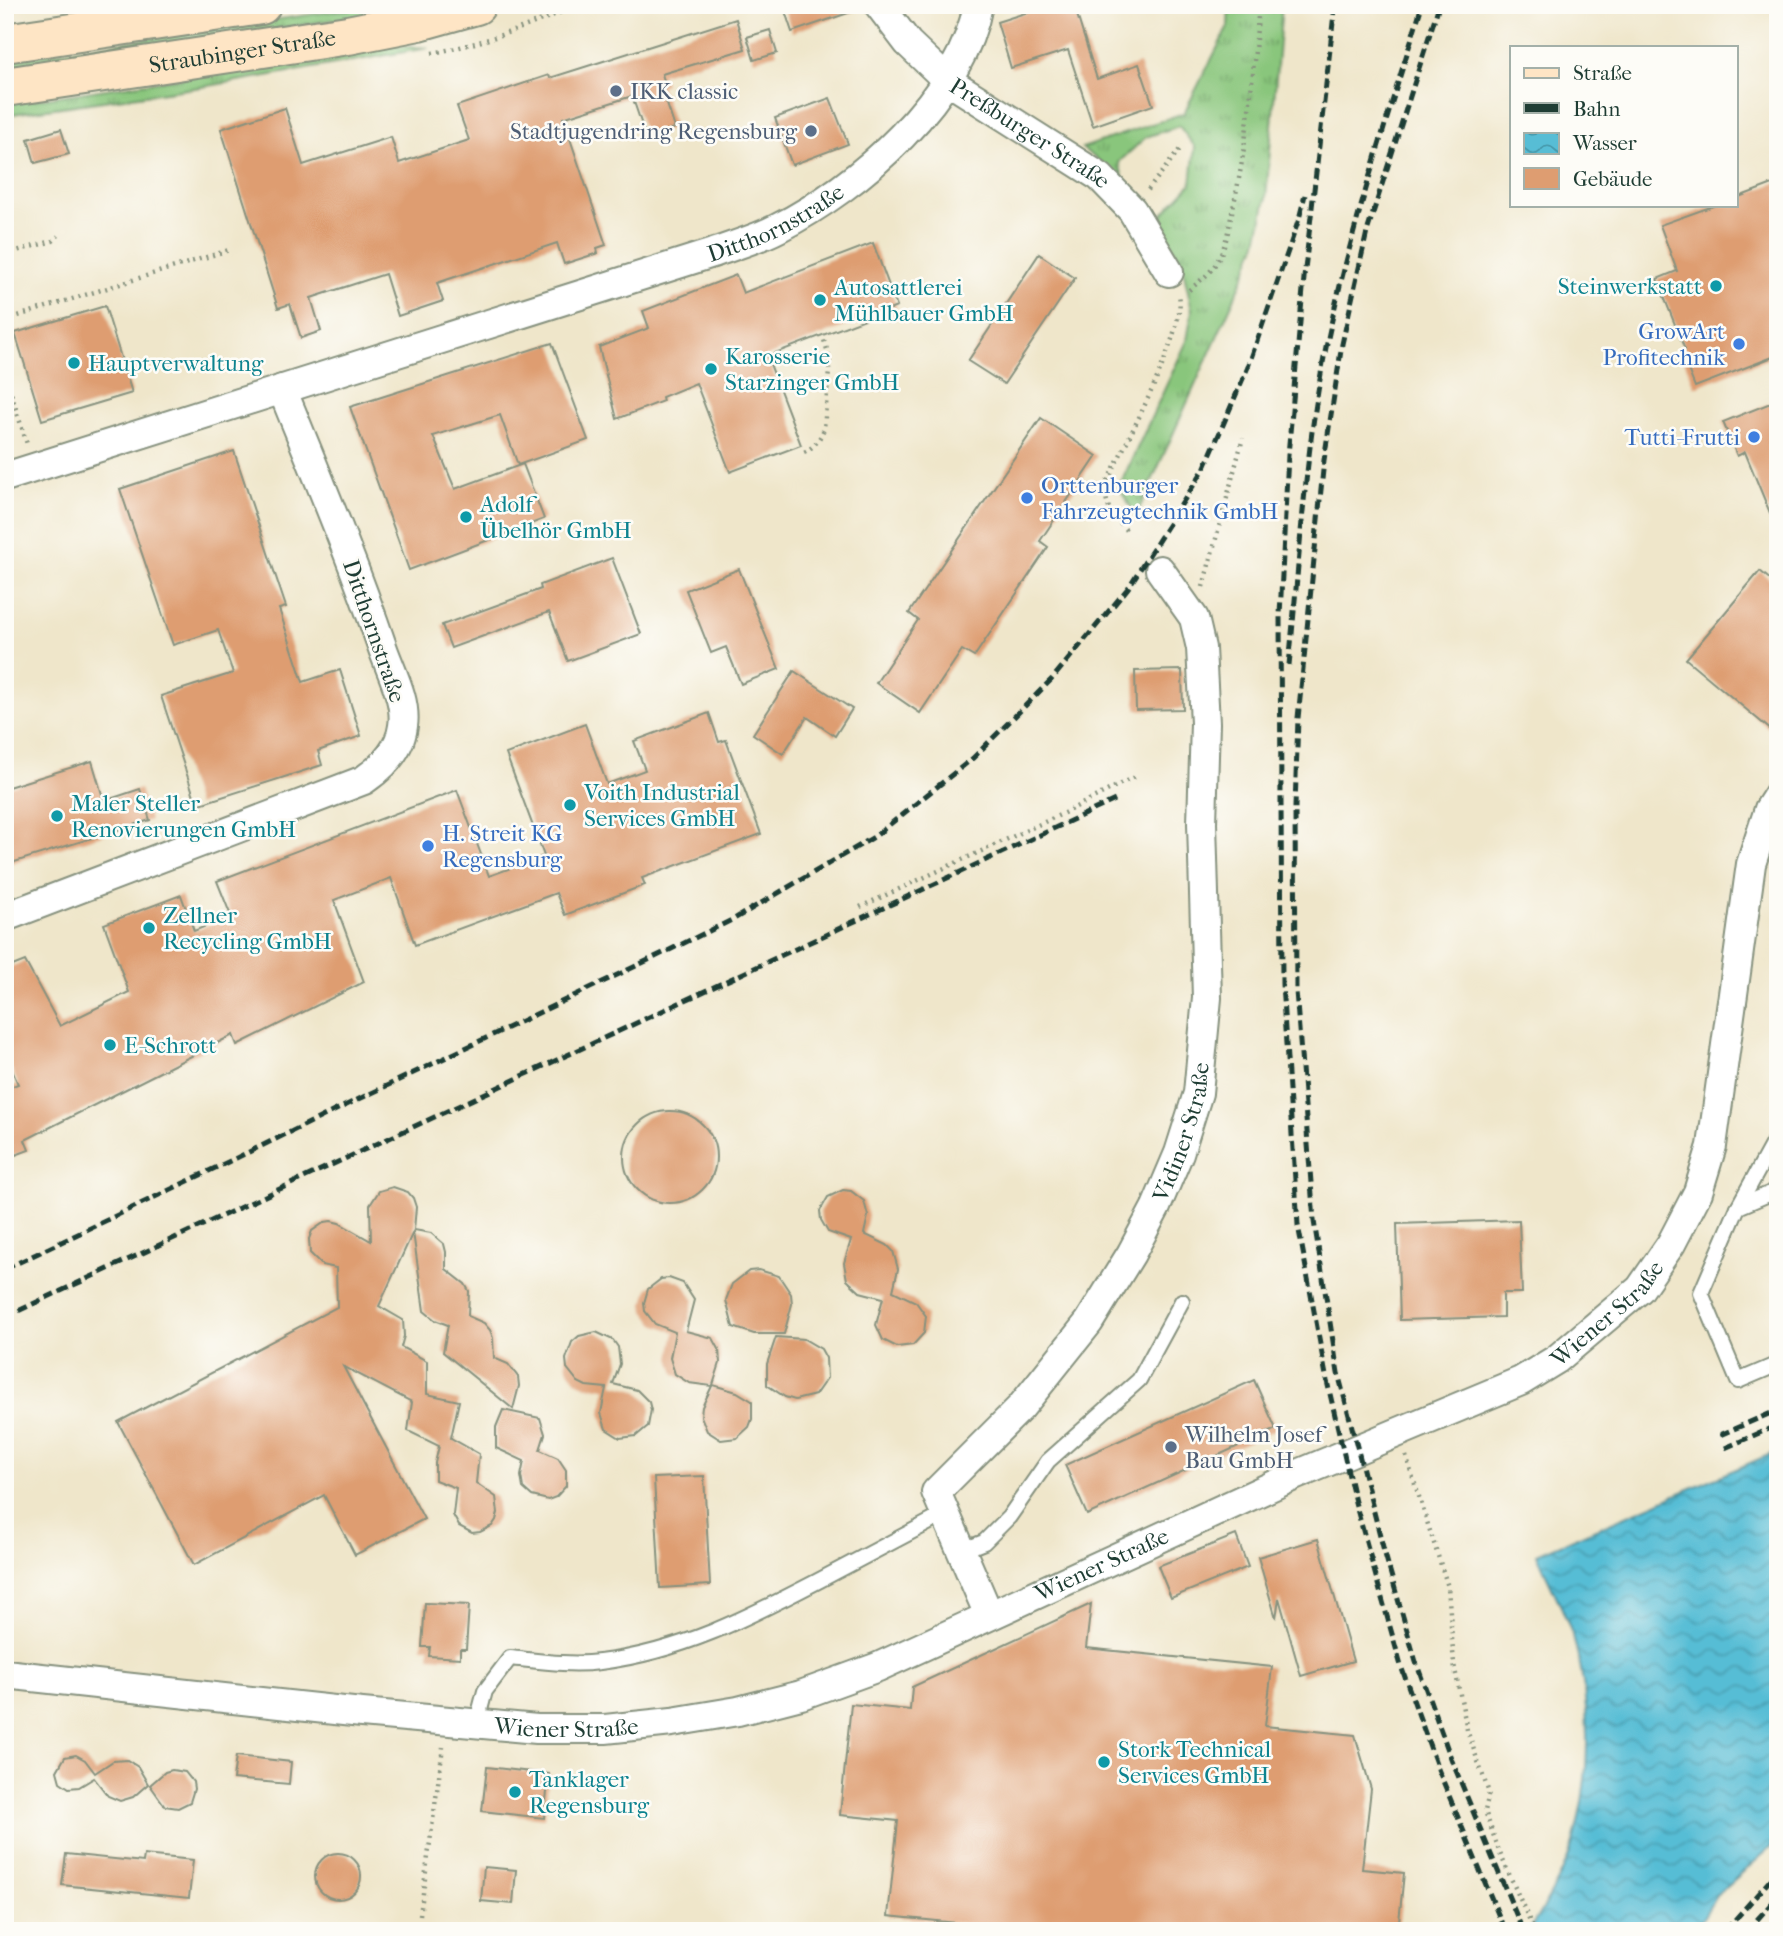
<svg xmlns="http://www.w3.org/2000/svg" width="1783" height="1936" font-family="'IM FELL French Canon',serif">
	<defs>
		<pattern id="grass-tufts" width="24" height="20" patternUnits="userSpaceOnUse" patternTransform="scale(1.75)"><rect width="24" height="20" fill="#89c67c"/><path d="M3 7l-1-3M5 7V3M7 7l1-3M15 17l-1-3M17 17v-4M19 17l1-3" fill="none" stroke="#6fa266"/></pattern>
		<pattern id="water-waves" width="16" height="10" patternUnits="userSpaceOnUse" patternTransform="scale(1.75)"><rect width="16" height="10" fill="#57bdd5"/><path d="M0 5q4-4 8 0t8 0" fill="none" stroke="#479bae"/></pattern>
	</defs>
	<rect width="100%" height="100%" fill="#fdfcf7"/>
	<filter id="ink" filterUnits="userSpaceOnUse"><feTurbulence type="fractalNoise" baseFrequency=".0143" numOctaves="2"/><feDisplacementMap in="SourceGraphic" scale="14" xChannelSelector="R" yChannelSelector="G"/><feConvolveMatrix kernelMatrix="1 2 1 2 8 2 1 2 1" color-interpolation-filters="sRGB"/></filter>
	<filter id="wash" filterUnits="userSpaceOnUse"><feTurbulence type="fractalNoise" baseFrequency=".00686" numOctaves="4" result="noise"/><feDisplacementMap in="SourceGraphic" scale="28" xChannelSelector="R" yChannelSelector="G"/><feGaussianBlur stdDeviation="1.57" result="paint"/><feColorMatrix in="noise" values="0 0 0 0 0 0 0 0 0 0 0 0 0 0 0 0 0 1.4 0 .05"/><feComposite in="paint" operator="in"/></filter>
	<g filter="url(#wash)">
		<rect width="100%" height="100%" fill="#efe6ca"/>
		<!-- grass -->
		<g fill="url(#grass-tufts)" stroke="#548258" stroke-width="2">
			<polygon points="375,5 426,5 5,73 5,60"/>
			<polygon points="1229,5 1282,5 1266,198 1257,242 1243,279 1136,516 1119,487 1187,341 1192,310 1182,264 1158,219 1191,184 1195,147 1179,126 1146,137 1119,162 1123,179 1082,148 1184,113 1228,27"/>
			<polygon points="395,46 428,48 208,86 5,115 5,104"/>
		</g>
		<!-- water -->
		<path fill="url(#water-waves)" stroke="#3b7d84" stroke-width="2" d="M 1778,1451 L 1778,1841 L 1716,1896 L 1695,1931 L 1529,1931 C 1546,1902 1566,1872 1574,1839 C 1590,1779 1592,1709 1576,1648 C 1568,1616 1550,1585 1537,1554 Z"/>
		<g id="blocks">
			<!-- building -->
			<g fill="#de9d71">
				<polygon points="783,5 859,5 860,9 792,32"/>
				<polygon points="1050,5 1074,5 1097,79 1139,64 1153,105 1093,126 1068,50 1011,68 997,22"/>
				<polygon points="736,19 745,49 662,74 665,84 661,86 675,128 646,137 632,96 563,118 606,245 597,248 598,253 564,264 557,243 437,283 443,301 398,316 385,274 311,298 321,331 301,338 290,304 278,308 221,129 285,108 303,165 391,137 399,163 469,140 457,106 549,75 550,78"/>
				<polygon points="770,30 777,53 754,60 747,37"/>
				<polygon points="830,98 848,144 792,165 775,118"/>
				<polygon points="61,129 69,154 35,163 28,139"/>
				<polygon points="1778,182 1778,355 1695,387 1681,352 1685,350 1657,279 1677,271 1660,225 1716,205 1736,205 1736,198"/>
				<polygon points="873,243 897,307 767,356 801,445 730,472 696,383 662,397 663,401 617,419 599,347 649,328 643,311 736,275 743,293"/>
				<polygon points="1039,254 1075,278 1004,384 968,361"/>
				<polygon points="105,306 132,393 42,420 15,333"/>
				<polygon points="552,343 588,440 518,465 500,415 433,436 455,489 523,464 544,519 409,570 350,407"/>
				<polygon points="1778,400 1778,530 1777,530 1745,452 1737,456 1723,422"/>
				<polygon points="1041,418 1097,456 1040,541 1048,547 974,657 962,650 920,713 876,683 918,620 909,613"/>
				<polygon points="234,451 286,607 279,609 303,682 340,670 361,736 318,751 322,765 197,805 161,696 233,673 218,630 173,645 120,489"/>
				<polygon points="612,558 641,634 568,661 549,612 451,648 442,625 541,589 540,585"/>
				<polygon points="739,569 779,669 741,684 726,647 711,653 686,590"/>
				<polygon points="1760,571 1778,586 1778,736 1686,659"/>
				<polygon points="1182,670 1183,709 1136,710 1135,671"/>
				<polygon points="794,671 852,709 835,736 807,717 783,754 753,734"/>
				<polygon points="709,713 719,742 726,740 761,834 642,878 645,885 565,915 556,893 415,945 391,878 334,900 364,982 237,1045 233,1035 25,1140 29,1150 5,1159 5,1089 18,1084 5,1054 5,969 25,961 60,1026 129,992 104,924 181,895 194,931 231,916 217,881 457,790 489,876 544,856 506,754 585,724 607,784 645,770 634,741"/>
				<polygon points="92,761 104,801 140,789 150,820 5,865 5,788"/>
				<circle cx="670" cy="1157" r="46"/>
				<polygon points="393,1187 408,1192 413,1198 416,1207 414,1230 431,1233 444,1244 446,1252 446,1269 465,1284 469,1291 468,1316 484,1323 490,1330 493,1338 494,1358 508,1364 518,1377 519,1386 513,1409 443,1352 448,1325 435,1320 424,1311 413,1232 379,1306 403,1320 404,1336 401,1347 427,1361 427,1394 459,1401 451,1438 479,1454 476,1483 496,1497 498,1513 496,1520 492,1526 480,1532 472,1533 459,1526 453,1515 456,1488 435,1480 435,1463 439,1446 408,1431 412,1402 343,1366 424,1519 355,1555 324,1495 194,1565 118,1422 337,1307 336,1268 322,1265 310,1253 309,1239 312,1231 325,1222 331,1221 339,1223 371,1241 370,1205 379,1191"/>
				<polygon points="843,1190 851,1191 864,1201 868,1216 864,1234 887,1245 893,1251 898,1269 893,1291 916,1302 926,1316 924,1333 913,1345 897,1347 883,1340 876,1325 883,1298 860,1292 847,1280 844,1263 851,1240 828,1232 821,1220 820,1211 828,1197"/>
				<polygon points="1519,1220 1522,1293 1503,1293 1503,1317 1400,1320 1397,1224"/>
				<polygon points="759,1270 779,1276 791,1294 792,1304 784,1334 754,1334 733,1327 726,1300 732,1284 749,1271"/>
				<polygon points="669,1278 683,1283 694,1300 686,1331 713,1338 719,1349 720,1363 713,1385 737,1392 752,1401 752,1419 749,1427 737,1438 721,1440 707,1431 701,1416 702,1407 712,1386 689,1383 675,1374 670,1358 675,1332 655,1324 645,1311 644,1303 648,1289 661,1279"/>
				<polygon points="596,1332 613,1340 618,1347 620,1364 613,1384 637,1390 649,1402 651,1410 648,1426 636,1436 620,1438 606,1429 601,1413 606,1388 586,1386 578,1382 567,1368 566,1359 572,1342 579,1336"/>
				<polygon points="776,1337 804,1339 821,1349 826,1358 827,1378 815,1395 795,1400 785,1397 767,1385 767,1364"/>
				<polygon points="1254,1380 1276,1429 1087,1515 1065,1465"/>
				<polygon points="503,1410 540,1418 545,1434 540,1450 558,1458 566,1470 566,1486 556,1497 548,1500 532,1496 523,1488 521,1476 524,1461 496,1448 496,1427"/>
				<polygon points="704,1476 710,1585 660,1588 654,1478"/>
				<polygon points="1236,1535 1248,1567 1171,1598 1158,1566"/>
				<polygon points="1318,1539 1353,1661 1301,1676 1279,1598 1276,1618 1258,1557"/>
				<polygon points="425,1603 469,1605 466,1649 460,1649 460,1658 429,1656 430,1647 422,1647"/>
				<polygon points="1091,1604 1086,1648 1272,1667 1265,1726 1355,1735 1371,1789 1362,1869 1404,1873 1398,1931 1037,1931 888,1916 898,1821 840,1815 851,1704 910,1710 912,1687"/>
				<polygon points="76,1755 85,1760 95,1773 113,1761 127,1760 138,1767 148,1784 133,1797 120,1801 108,1796 94,1778 79,1787 69,1788 60,1782 57,1771 65,1757"/>
				<polygon points="236,1756 291,1762 289,1784 233,1779"/>
				<polygon points="487,1767 549,1774 544,1818 482,1811"/>
				<polygon points="172,1770 185,1772 193,1782 194,1789 190,1802 178,1808 165,1806 150,1785 165,1772"/>
				<circle cx="338" cy="1876" r="23"/>
				<polygon points="66,1854 143,1862 144,1855 193,1860 189,1898 62,1885"/>
				<polygon points="484,1867 516,1870 513,1904 481,1901"/>
			</g>
		</g>
	</g>
	<g filter="url(#ink)">
		<use href="#blocks" fill-opacity="0" stroke="#87927f" stroke-width="2"/>
		<g fill="none" stroke-linecap="round" stroke-linejoin="round">
			<!-- service casing -->
			<g stroke="#87927f" stroke-width="18">
				<g id="service">
					<polyline points="1778,1134 1738,1207 1701,1293 1738,1381 1778,1364"/>
					<polyline points="1738,1207 1778,1190"/>
					<polyline points="961,1551 984,1542 1009,1517 1048,1461 1139,1380 1182,1301"/>
					<path d="M 476,1725 L 485,1691 L 510,1658 C 539,1661 570,1666 600,1662 C 681,1652 747,1618 818,1581 C 860,1559 903,1536 945,1514"/>
				</g>
			</g>
			<!-- minor casing -->
			<g stroke="#87927f" stroke-width="32">
				<g id="minor">
					<path id="s1" d="M 879,5 L 908,43 L 947,80 L 1100,177 L 1132,210 L 1169,272"/>
					<path id="s2" d="M 5,477 L 713,253 C 735,245 757,239 778,228 C 859,187 961,98 978,5"/>
					<path d="M 5,917 L 364,780 C 383,767 400,750 403,726 C 407,701 391,672 383,649 C 353,561 317,475 282,389"/>
					<path id="s3" d="M 989,1615 L 936,1492 L 1021,1407 L 1089,1322 L 1131,1254 L 1156,1207 L 1179,1153 L 1198,1093 L 1207,998 L 1202,823 L 1205,723 L 1201,648 L 1194,618 L 1160,570"/>
					<path id="s4" d="M 5,1674 L 362,1713 L 537,1729 L 605,1729 L 672,1722 L 738,1711 L 801,1695 L 878,1667 L 1296,1475 L 1521,1381 L 1557,1359 L 1640,1289 L 1671,1244 L 1698,1192 L 1712,1146 L 1751,864 L 1769,809 L 1778,795"/>
				</g>
			</g>
			<!-- secondary casing -->
			<g stroke="#87927f" stroke-width="42">
				<g id="secondary">
					<polyline points="5,43 261,5"/>
					<path id="s5" d="M 5,87 L 348,35 L 419,21 L 476,5"/>
				</g>
			</g>
			<!-- path -->
			<g stroke="#87927f" stroke-width="4.5" stroke-dasharray="2 5" stroke-linecap="butt">
				<path d="M 432,53 C 483,44 531,25 578,5"/>
				<polyline points="1148,190 1180,149"/>
				<polyline points="5,254 53,241 58,236"/>
				<path d="M 1189,290 C 1200,281 1211,273 1218,260 C 1227,244 1229,225 1233,208 C 1248,141 1253,73 1259,5"/>
				<polyline points="5,320 229,250"/>
				<polyline points="5,374 27,444"/>
				<path d="M 804,452 C 815,447 819,440 824,429 L 830,359 L 824,340"/>
				<path d="M 1126,530 C 1110,512 1105,508 1106,484 C 1124,446 1187,331 1179,295"/>
				<polyline points="1203,587 1243,438"/>
				<polyline points="860,907 1064,813 1136,776"/>
				<polyline points="1406,1456 1448,1587 1454,1664 1467,1730 1489,1793 1485,1811 1499,1851 1534,1931"/>
				<polyline points="420,1915 443,1747"/>
			</g>
			<!-- service -->
			<use href="#service" stroke="#fff" stroke-width="14"/>
			<!-- minor -->
			<use href="#minor" stroke="#fff" stroke-width="28"/>
			<!-- secondary -->
			<use href="#secondary" stroke="#fee5c5" stroke-width="38"/>
			<!-- rail -->
			<g stroke="#1f3d34" stroke-width="5" stroke-dasharray="10 5" stroke-linecap="butt">
				<polyline points="1335,5 1304,278 1288,455 1280,615 1282,984 1298,1225 1327,1381 1355,1502 1401,1666 1438,1769 1505,1931"/>
				<polyline points="1439,5 1367,232 1342,344 1324,460 1298,718 1295,807 1296,991 1314,1221 1338,1373 1383,1547 1416,1662 1452,1761 1523,1931"/>
				<path d="M 1289,665 C 1300,556 1305,445 1328,338 C 1352,225 1388,116 1422,5"/>
				<polyline points="5,1269 734,919 874,837 973,758 1052,679 1128,588 1204,469 1248,367 1299,219 1305,195"/>
				<polyline points="5,1317 1115,800"/>
				<polyline points="1720,1435 1778,1410"/>
				<polyline points="1725,1448 1778,1425"/>
				<polyline points="1725,1931 1778,1871"/>
				<polyline points="1747,1931 1778,1896"/>
			</g>
		</g>
	</g>
	<!-- markers -->
	<g fill="#5c6f8a" stroke="#fdfcf7" stroke-width="2.5">
		<circle cx="616" cy="91" r="7"/>
		<circle cx="811" cy="131" r="7"/>
		<circle cx="1171" cy="1447" r="7"/>
	</g>
	<g fill="#0f9aa8" stroke="#fdfcf7" stroke-width="2.5">
		<circle cx="1716" cy="286" r="7"/>
		<circle cx="820" cy="300" r="7"/>
		<circle cx="74" cy="363" r="7"/>
		<circle cx="711" cy="369" r="7"/>
		<circle cx="466" cy="517" r="7"/>
		<circle cx="570" cy="805" r="7"/>
		<circle cx="57" cy="816" r="7"/>
		<circle cx="149" cy="928" r="7"/>
		<circle cx="110" cy="1045" r="7"/>
		<circle cx="1104" cy="1762" r="7"/>
		<circle cx="515" cy="1792" r="7"/>
	</g>
	<g fill="#3f7fe0" stroke="#fdfcf7" stroke-width="2.5">
		<circle cx="1739" cy="344" r="7"/>
		<circle cx="1754" cy="437" r="7"/>
		<circle cx="1027" cy="498" r="7"/>
		<circle cx="428" cy="846" r="7"/>
	</g>
	<g text-anchor="middle" dominant-baseline="central" stroke-width="5" stroke-linejoin="round" paint-order="stroke">
		<!-- street labels -->
		<g font-size="23" fill="#1f3d34" stroke="#fdfcf7">
			<text stroke="none"><textPath href="#s5" startOffset="240">Straubinger Straße</textPath></text>
			<text stroke="none"><textPath href="#s1" startOffset="200">Preßburger Straße</textPath></text>
			<text stroke="none"><textPath href="#s2" startOffset="812">Ditthornstraße</textPath></text>
			<text transform="translate(374 631) rotate(71)">Ditthornstraße</text>
			<text stroke="none"><textPath href="#s3" startOffset="576">Vidiner Straße</textPath></text>
			<text stroke="none"><textPath href="#s4" startOffset="1698">Wiener Straße</textPath></text>
			<text stroke="none"><textPath href="#s4" startOffset="1130">Wiener Straße</textPath></text>
			<text stroke="none"><textPath href="#s4" startOffset="564">Wiener Straße</textPath></text>
		</g>
		<!-- service labels -->
		<g font-size="23" fill="#4e5e75" stroke="#fdfcf7" text-anchor="start">
			<text x="630" y="91">IKK classic</text>
			<text x="797" y="131" text-anchor="end">Stadtjugendring Regensburg</text>
			<text x="1185" y="1434">Wilhelm Josef<tspan x="1185" dy="26">Bau GmbH</tspan></text>
		</g>
		<!-- culture labels -->
		<g font-size="23" fill="#0d838f" stroke="#fdfcf7" text-anchor="start">
			<text x="1702" y="286" text-anchor="end">Steinwerkstatt</text>
			<text x="834" y="287">Autosattlerei<tspan x="834" dy="26">Mühlbauer GmbH</tspan></text>
			<text x="725" y="356">Karosserie<tspan x="725" dy="26">Starzinger GmbH</tspan></text>
			<text x="88" y="363">Hauptverwaltung</text>
			<text x="480" y="504">Adolf<tspan x="480" dy="26">Übelhör GmbH</tspan></text>
			<text x="584" y="792">Voith Industrial<tspan x="584" dy="26">Services GmbH</tspan></text>
			<text x="71" y="803">Maler Steller<tspan x="71" dy="26">Renovierungen GmbH</tspan></text>
			<text x="163" y="915">Zellner<tspan x="163" dy="26">Recycling GmbH</tspan></text>
			<text x="124" y="1045">E-Schrott</text>
			<text x="1118" y="1749">Stork Technical<tspan x="1118" dy="26">Services GmbH</tspan></text>
			<text x="529" y="1779">Tanklager<tspan x="529" dy="26">Regensburg</tspan></text>
		</g>
		<!-- shop labels -->
		<g font-size="23" fill="#366cbe" stroke="#fdfcf7" text-anchor="end">
			<text x="1725" y="331">GrowArt<tspan x="1725" dy="26">Profitechnik</tspan></text>
			<text x="1740" y="437">Tutti-Frutti</text>
			<text x="1041" y="485" text-anchor="start">Orttenburger<tspan x="1041" dy="26">Fahrzeugtechnik GmbH</tspan></text>
			<text x="442" y="833" text-anchor="start">H. Streit KG<tspan x="442" dy="26">Regensburg</tspan></text>
		</g>
	</g>
	<!-- margin -->
	<rect width="1783" height="1936" fill="none" stroke="#fdfcf7" stroke-width="28"/>
	<!-- legend -->
	<rect x="1510" y="46" width="228" height="161" fill="#fdfcf7" stroke="#a4b0a9" stroke-width="2"/>
	<rect x="1524" y="68" width="35" height="10" fill="#fee5c5" stroke="#a4b0a9" stroke-width="2"/>
	<text x="1573" y="80" font-size="21" fill="#1f3d34">Straße</text>
	<rect x="1524" y="103" width="35" height="10" fill="#1f3d34" stroke="#a4b0a9" stroke-width="2"/>
	<text x="1573" y="116" font-size="21" fill="#1f3d34">Bahn</text>
	<rect x="1524" y="133" width="35" height="21" fill="url(#water-waves)" stroke="#a4b0a9" stroke-width="2"/>
	<text x="1573" y="150" font-size="21" fill="#1f3d34">Wasser</text>
	<rect x="1524" y="168" width="35" height="21" fill="#de9d71" stroke="#a4b0a9" stroke-width="2"/>
	<text x="1573" y="186" font-size="21" fill="#1f3d34">Gebäude</text>
</svg>
